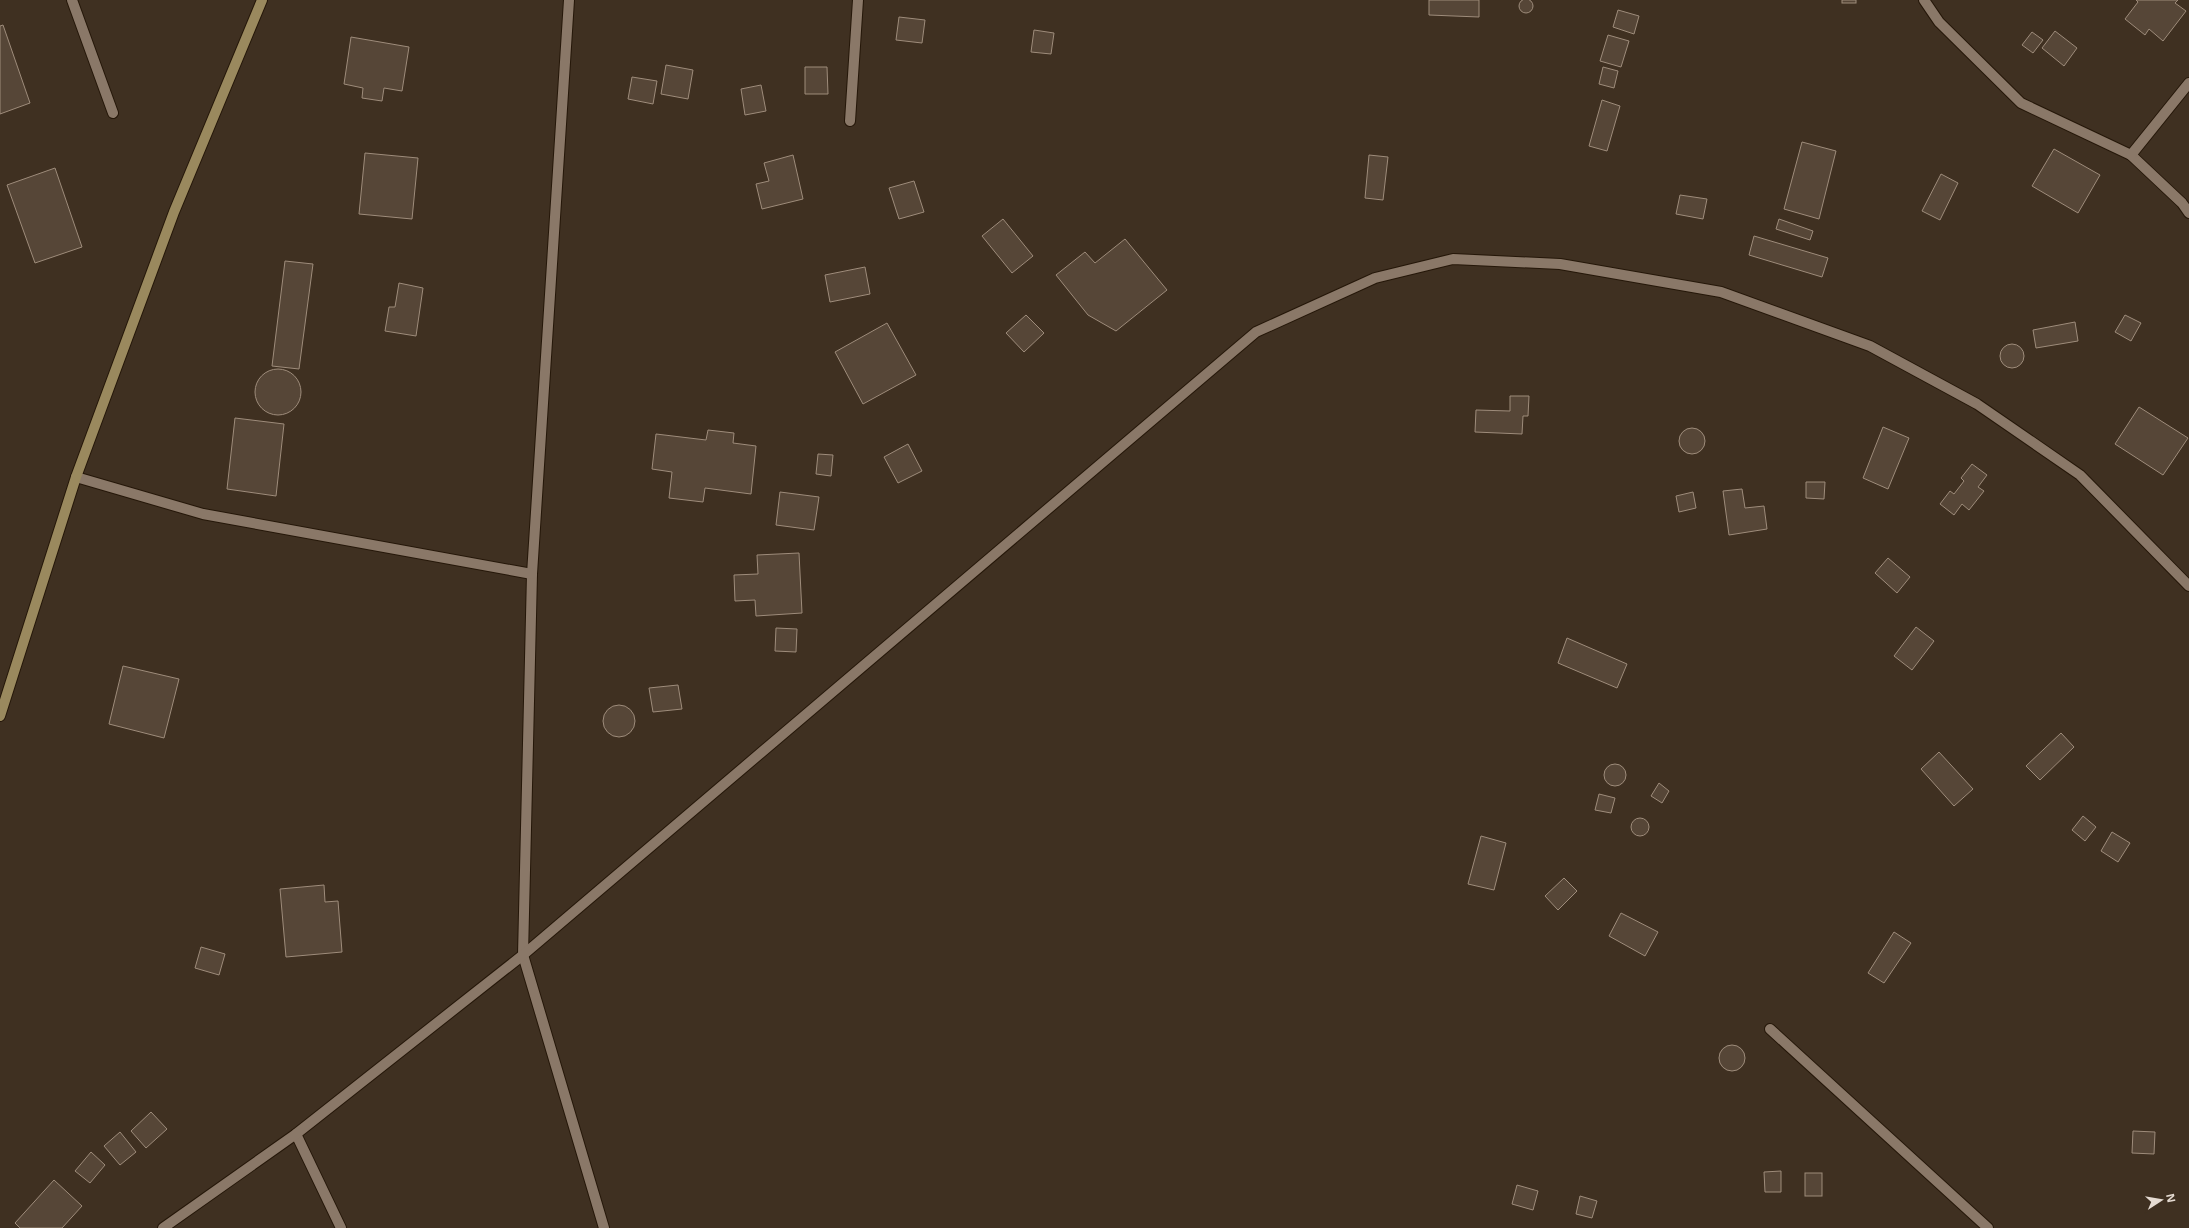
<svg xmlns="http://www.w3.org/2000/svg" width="2189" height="1228" font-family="'Noto Sans',sans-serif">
	<rect width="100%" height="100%" fill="#3f3021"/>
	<!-- building -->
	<g fill="#564637" stroke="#9e8c7b">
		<circle cx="1526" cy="6" r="7"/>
		<polygon points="1429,0 1479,0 1479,17 1429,15"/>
		<rect x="1842" y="0" width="14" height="3"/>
		<polygon points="2136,0 2178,0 2175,3 2186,11 2163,41 2149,29 2145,35 2125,19 2138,2"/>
		<polygon points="1618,10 1639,16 1634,34 1613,27"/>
		<polygon points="899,17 925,20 922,43 896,40"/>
		<polygon points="3,25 30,103 0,114 0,26"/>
		<polygon points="1034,30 1054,33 1051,54 1031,52"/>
		<polygon points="2055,31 2077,48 2064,66 2042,48"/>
		<polygon points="2032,32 2043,40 2033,53 2022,45"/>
		<polygon points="1608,35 1629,41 1621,67 1600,61"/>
		<polygon points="351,37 409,47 402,91 384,88 382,101 362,98 363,88 344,84"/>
		<polygon points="666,65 693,70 688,99 661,94"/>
		<polygon points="805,67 827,67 828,94 805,94"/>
		<polygon points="1603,67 1618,71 1614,88 1599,84"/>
		<polygon points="632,77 657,81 653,104 628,99"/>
		<polygon points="761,85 766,111 745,115 741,89"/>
		<polygon points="1602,100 1620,106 1607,151 1589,146"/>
		<polygon points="1802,142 1836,151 1819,219 1784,209"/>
		<polygon points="2054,149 2100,175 2078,213 2032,186"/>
		<polygon points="365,153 418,158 412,219 359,214"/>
		<polygon points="793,155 803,199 762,209 756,184 769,181 764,163"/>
		<polygon points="1369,155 1388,157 1383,200 1365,198"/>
		<polygon points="55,168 82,247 35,263 7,185"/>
		<polygon points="1941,174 1958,183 1940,220 1922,211"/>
		<polygon points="914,181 924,212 899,219 889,188"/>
		<polygon points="1680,195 1707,199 1703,219 1676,214"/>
		<polygon points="1003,219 1033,256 1012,273 982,236"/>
		<polygon points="1779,219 1813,231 1810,240 1776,229"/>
		<polygon points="1754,236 1828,258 1822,277 1749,255"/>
		<polygon points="1125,239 1167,290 1116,331 1088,315 1056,275 1085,252 1095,263"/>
		<polygon points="285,261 313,264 299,369 272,366"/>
		<polygon points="865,267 870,294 830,302 825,275"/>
		<polygon points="399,283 423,288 416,336 385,331 389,307 395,307"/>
		<polygon points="1026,315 1044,333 1024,352 1006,333"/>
		<polygon points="2125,315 2141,323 2131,341 2115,332"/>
		<polygon points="2075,322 2078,341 2036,348 2033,330"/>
		<polygon points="887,323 916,375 863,404 835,352"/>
		<circle cx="2012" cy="356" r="12"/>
		<circle cx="278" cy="392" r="23"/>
		<polygon points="1510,396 1529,396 1528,416 1523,416 1522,434 1475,432 1476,410 1510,411"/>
		<polygon points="2139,407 2188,438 2163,475 2115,444"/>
		<polygon points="235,418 284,424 276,496 227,489"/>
		<polygon points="1883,427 1909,438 1888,489 1863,478"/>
		<circle cx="1692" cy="441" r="13"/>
		<polygon points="708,430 734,433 733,443 756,446 751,494 705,488 703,502 669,498 672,472 652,469 656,434 706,440"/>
		<polygon points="908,444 922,471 898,483 884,457"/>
		<polygon points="818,454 833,455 831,476 816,474"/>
		<polygon points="1972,464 1987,475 1978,487 1984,491 1969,510 1962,504 1954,515 1940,504 1950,491 1954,494 1964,481 1961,478"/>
		<polygon points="1806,482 1825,482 1824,499 1806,498"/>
		<polygon points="1742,489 1745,508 1764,506 1767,529 1729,535 1723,491"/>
		<polygon points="780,492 819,497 814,530 776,525"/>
		<polygon points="1693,492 1696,508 1679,512 1676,496"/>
		<polygon points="799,553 802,613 756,616 755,600 735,601 734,575 758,574 757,555"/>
		<polygon points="1888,558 1910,577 1897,593 1875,573"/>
		<polygon points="1916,627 1934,641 1912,670 1894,656"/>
		<polygon points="776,628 797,629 796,652 775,651"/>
		<polygon points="1567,638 1627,664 1617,688 1558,663"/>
		<polygon points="123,666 179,679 164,738 109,724"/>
		<polygon points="678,685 682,709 653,712 649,688"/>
		<circle cx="619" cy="721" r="16"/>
		<polygon points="2061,733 2074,747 2040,780 2026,766"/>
		<polygon points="1939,752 1973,789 1954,806 1921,769"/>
		<circle cx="1615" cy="775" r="11"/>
		<polygon points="1659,783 1669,791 1662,803 1651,796"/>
		<polygon points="1599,794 1615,798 1611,813 1595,810"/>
		<polygon points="2083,816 2096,827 2085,841 2072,830"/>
		<circle cx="1640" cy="827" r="9"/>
		<polygon points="2112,832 2130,843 2118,862 2101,851"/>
		<polygon points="1481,836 1506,843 1494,890 1468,884"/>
		<polygon points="1564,878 1577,891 1558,910 1545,896"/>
		<polygon points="324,885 325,902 338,901 342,952 286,957 280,889"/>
		<polygon points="1621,913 1658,932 1645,956 1609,936"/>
		<polygon points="1894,932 1911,943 1884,983 1868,973"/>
		<polygon points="201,947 225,954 219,975 195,968"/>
		<circle cx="1732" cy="1058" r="13"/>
		<polygon points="151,1112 167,1129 146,1148 131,1131"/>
		<polygon points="2133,1131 2155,1132 2154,1154 2132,1153"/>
		<polygon points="120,1132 136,1152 120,1165 104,1146"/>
		<polygon points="91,1152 105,1165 90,1183 75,1171"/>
		<polygon points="1781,1171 1781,1192 1765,1192 1764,1172"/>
		<rect x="1805" y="1173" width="17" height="23"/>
		<polygon points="54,1180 82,1206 62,1228 20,1228 15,1223"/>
		<polygon points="1517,1185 1538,1191 1533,1210 1512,1204"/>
		<polygon points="1580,1196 1597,1201 1592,1218 1576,1214"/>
	</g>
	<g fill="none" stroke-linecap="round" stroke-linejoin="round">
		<!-- street casing -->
		<g stroke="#251709" stroke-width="12">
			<g id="street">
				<polyline points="72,0 113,113"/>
				<polyline points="569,0 532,574 523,955 604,1228"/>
				<polyline points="1924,0 1939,22 2021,103 2131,155 2182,203 2189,213"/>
				<polyline points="850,121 858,0"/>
				<polyline points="2131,155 2189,83"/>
				<polyline points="76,477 203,514 532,574"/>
				<polyline points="1770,1029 1988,1228"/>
				<polyline points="296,1134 341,1228"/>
				<polyline points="163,1228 296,1134 523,955 1256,332 1375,278 1453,259 1560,264 1721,292 1870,346 1977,404 2080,475 2189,586"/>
			</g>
		</g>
		<!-- secondary casing -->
		<g stroke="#251709" stroke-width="12">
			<polyline id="secondary" points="0,716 76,477 174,212 262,0"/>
		</g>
		<!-- street -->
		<use href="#street" stroke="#8a7868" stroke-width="10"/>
		<!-- secondary -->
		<use href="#secondary" stroke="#9a895e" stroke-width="10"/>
	</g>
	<!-- north arrow -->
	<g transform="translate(2161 1200) rotate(78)" stroke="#3f3021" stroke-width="3" paint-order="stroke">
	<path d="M0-3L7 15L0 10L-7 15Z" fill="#e5dbd2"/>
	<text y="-6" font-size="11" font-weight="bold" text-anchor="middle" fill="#e5dbd2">N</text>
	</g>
</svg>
